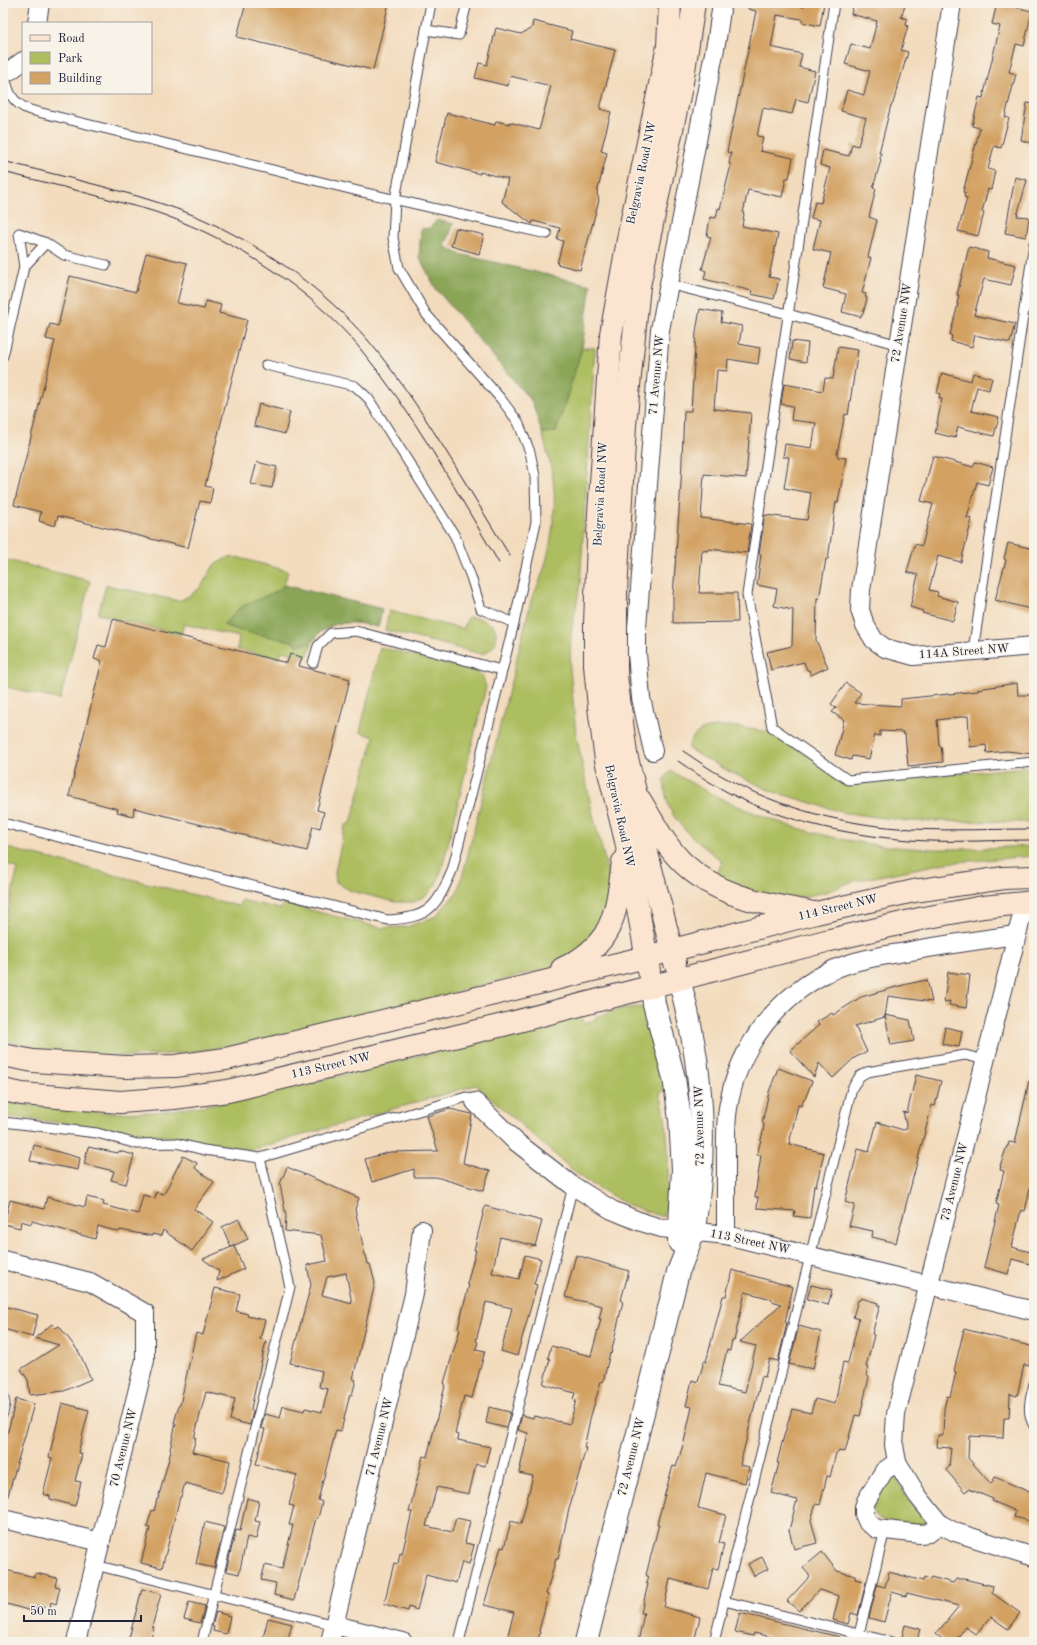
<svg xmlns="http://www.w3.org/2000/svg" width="1037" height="1645" font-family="'Old Standard TT',serif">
	<rect width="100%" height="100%" fill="#f7f3e8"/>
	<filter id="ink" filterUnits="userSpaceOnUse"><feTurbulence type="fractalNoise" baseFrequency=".025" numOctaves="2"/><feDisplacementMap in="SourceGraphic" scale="8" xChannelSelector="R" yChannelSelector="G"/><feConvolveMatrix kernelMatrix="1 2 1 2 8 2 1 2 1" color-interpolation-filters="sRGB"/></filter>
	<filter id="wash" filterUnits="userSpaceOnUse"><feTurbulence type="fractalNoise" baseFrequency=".012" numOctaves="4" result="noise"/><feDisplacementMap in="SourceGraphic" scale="16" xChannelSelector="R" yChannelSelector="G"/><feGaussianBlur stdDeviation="0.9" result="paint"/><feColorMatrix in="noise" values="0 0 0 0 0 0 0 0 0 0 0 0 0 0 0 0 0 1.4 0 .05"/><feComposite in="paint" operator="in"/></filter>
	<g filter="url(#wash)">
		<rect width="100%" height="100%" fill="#f3dbbd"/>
		<!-- green -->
		<g fill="#adbe61" stroke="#68704e">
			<path d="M 582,348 L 595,348 L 580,585 L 571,634 L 570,668 L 576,734 L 592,811 L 607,868 L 610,885 L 609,903 L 595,937 L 561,965 C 493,982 426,1000 359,1017 C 265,1040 171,1064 73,1054 C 47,1051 28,1049 3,1039 L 3,931 L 18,868 L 3,864 L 3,847 L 239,906 L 241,900 L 281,909 L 283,903 L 382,928 L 407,927 L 436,916 L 457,892 L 464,870 L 532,597 C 548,569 556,523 554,490 C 553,471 547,452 542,433 L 556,432 Z"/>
			<path d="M 229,557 L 240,558 L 288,571 L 284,585 L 382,609 L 378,627 C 359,623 337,618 320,632 C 313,637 310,649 307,657 L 282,651 L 279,659 L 237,649 L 239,637 L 184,624 L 181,635 L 98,614 L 106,585 L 179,601 L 189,596 L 200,588 L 215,564 Z"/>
			<polygon points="3,559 90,581 60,700 3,686"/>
			<path d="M 389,611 L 463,629 L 468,617 L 479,618 L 494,626 C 499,640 496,648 482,654 L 385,630 Z"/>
			<polygon points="380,647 477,672 483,677 486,687 442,869 436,884 427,895 414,902 395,902 351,891 336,882 335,872 345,825 351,823 374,737 360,732"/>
			<path d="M 730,726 L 770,732 L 855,784 L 1034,766 L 1034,822 L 909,821 L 845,813 L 771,791 L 728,771 L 688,749 C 694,725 710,728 730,726 Z"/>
			<path d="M 671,771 C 742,815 826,843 909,848 C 951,851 993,847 1034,846 L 1034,856 L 945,863 L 854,881 L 826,892 L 796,898 L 757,895 L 716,878 L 722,861 C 704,847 673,825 667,801 C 665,794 665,786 664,779 Z"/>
			<path d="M 641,1007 L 647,1011 L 669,1089 L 660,1093 C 670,1130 669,1169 667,1208 L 664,1211 L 663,1217 L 628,1205 L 580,1177 L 476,1085 L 251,1150 L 132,1131 L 3,1116 L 3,1102 L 103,1113 L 154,1112 L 201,1106 L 274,1092 L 581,1015 L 584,1023 L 595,1020 L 595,1017 L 624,1008 Z"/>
			<path d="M 894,1474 L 909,1501 L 925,1519 L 926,1524 L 920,1525 C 908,1524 866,1525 874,1505 L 889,1477 Z"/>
		</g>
		<!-- forest -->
		<g fill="#8aa557" stroke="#566449">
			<polygon points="437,220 454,224 445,246 459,254 591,285 582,348 556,432 542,433 532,402 436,289 419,257 421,229 430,228"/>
			<polygon points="284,585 382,609 378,627 354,622 336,624 320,632 312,643 298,645 291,641 241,631 223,625 239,608 277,591"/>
		</g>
		<g id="blocks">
			<!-- building -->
			<g fill="#d3a264" fill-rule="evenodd">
				<polygon points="246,3 389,3 373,70 237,37"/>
				<polygon points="749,3 783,3 804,7 805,3 824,3 820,26 802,22 802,19 777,15 771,47 802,54 799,67 815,71 808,102 796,99 792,114 763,108 757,136 763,137 760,151 793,158 789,178 786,178 782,197 748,190 743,213 744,214 742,226 778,234 769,277 779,279 774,299 751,294 752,291 704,279 706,271 702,269 711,237 707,236 710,217 716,218 718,208 720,209 731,165 729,164 731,153 727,152 756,11 748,9"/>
				<polygon points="854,3 906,3 901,17 907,19 906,25 908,26 901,50 908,52 893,103 892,105 891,105 879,153 881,153 880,159 881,160 873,188 876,189 869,217 877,220 868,257 871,258 862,293 866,294 865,297 867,298 863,314 861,314 861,317 842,312 846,294 823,288 831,253 813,249 820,220 811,218 815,202 821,203 830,168 820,165 823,150 849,156 852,144 858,146 866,118 841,111 847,90 864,95 870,71 845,64 851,44 870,49 877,21 851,14"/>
				<polygon points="997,3 1032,11 1024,46 1016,44 1009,72 1016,74 1005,117 1009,118 1001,148 994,146 988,169 995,171 991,190 988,189 982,212 984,213 978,236 958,231 967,198 964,197 965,193 963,192 980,128 972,126 979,97 983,98 1000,26 992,24"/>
				<polygon points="533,21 572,31 570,39 615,50 600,109 611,112 601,151 607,153 597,193 599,200 580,270 557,264 563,241 557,239 560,228 533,221 532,224 502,202 508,179 480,172 480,174 435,162 447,113 495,125 496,121 509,124 509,122 539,130 551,86 510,76 508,86 475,78 479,63 487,65 496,28 521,34 532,28"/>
				<polygon points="1027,103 1034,104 1034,144 1021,140"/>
				<polygon points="1015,177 1027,180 1017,216 1029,217 1026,237 1005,233"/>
				<polygon points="456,228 484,235 479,254 451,246"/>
				<polygon points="969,247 988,252 987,258 1016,265 1011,285 984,279 974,315 1015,324 1010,343 975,335 972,347 951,341 952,336 950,335 958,304 957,304 959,295 957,295"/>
				<polygon points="146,253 187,263 177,303 204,309 206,301 221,305 219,313 247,320 205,486 213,488 210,503 200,501 188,548 58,516 55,526 39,521 41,512 14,505 55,341 46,339 50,324 58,326 70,276 136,292"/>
				<polygon points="700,309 722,313 721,322 742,326 739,344 760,348 758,364 728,359 727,371 717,370 714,409 751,413 746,478 704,474 701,518 751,524 747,553 708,549 708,551 702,550 699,593 737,593 738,622 673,623 673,596 681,483 684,411 691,411 696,332"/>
				<polygon points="792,341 808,343 806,362 790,359"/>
				<polygon points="838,347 858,350 848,415 845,414 837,454 838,457 846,458 842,481 838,502 836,502 828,559 826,559 819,599 817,598 816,640 828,667 811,675 809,670 807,670 804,662 771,670 767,652 792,646 793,610 774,606 777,589 757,585 761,554 759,554 765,515 807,520 811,493 784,488 789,457 783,457 785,444 812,448 816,423 791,420 793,406 781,404 784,384 823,391 825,378 833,379"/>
				<polygon points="942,373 971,381 973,373 992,378 989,390 977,387 971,411 999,417 994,436 958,427 955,438 935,433 942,399 939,398 940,394 937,393"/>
				<polygon points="259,404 290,412 285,434 254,426"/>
				<polygon points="933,456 973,467 975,462 993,467 988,485 977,482 967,518 972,519 961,562 938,556 929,590 938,592 937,596 958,602 953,621 922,613 923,611 910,607 918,575 907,572 915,544 922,546 933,504 921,501"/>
				<polygon points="257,462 277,467 272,488 251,484"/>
				<polygon points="1008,543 1034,549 1034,610 995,600 1006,560 1004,559"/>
				<polygon points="113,619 287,663 290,654 302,657 299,666 350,679 317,810 324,812 320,828 313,826 307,851 134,808 133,816 117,812 118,809 69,796 102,661 94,659 98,645 106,647"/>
				<polygon points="846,683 861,693 854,703 901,706 901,699 978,691 978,689 1017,683 1018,695 1034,695 1034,754 1007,751 987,753 986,745 970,747 968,716 937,720 939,746 941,746 943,762 908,766 905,734 904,735 903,732 880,731 880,736 875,735 869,759 852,756 851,760 835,755 844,720 832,712 836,708 831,704"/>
				<polygon points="948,972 970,975 966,1008 949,1005 950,1001 944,1002"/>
				<polygon points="927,980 932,1002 888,996 885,1017 855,1026 867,1052 854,1058 833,1078 819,1063 814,1077 790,1051 819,1025 817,1022 832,1013 833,1015 861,997 907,984"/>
				<polygon points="885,1015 910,1020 914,1041 891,1045"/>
				<polygon points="945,1027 962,1031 959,1047 942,1044"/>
				<polygon points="778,1068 812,1081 805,1099 804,1098 801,1106 798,1105 789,1144 824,1153 816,1186 814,1185 810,1218 794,1216 795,1211 757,1208 758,1197 755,1197 761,1155 757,1155 763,1132 764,1124 762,1123 769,1092"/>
				<polygon points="916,1075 941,1081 935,1106 932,1105 896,1243 872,1237 873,1231 849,1226 855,1205 845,1202 858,1149 869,1152 877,1122 903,1130 907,1129 903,1112 907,1113"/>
				<polygon points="1029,1081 1034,1082 1034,1172 1025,1211 1021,1210 1012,1247 1034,1253 1034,1265 1012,1259 1008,1274 984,1267 999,1205 996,1204 1004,1171 1000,1170 1001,1166 1000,1166 1007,1146 1008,1146 1009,1142 1015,1143"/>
				<polygon points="450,1109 472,1114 463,1163 490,1171 483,1191 436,1177 414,1177 414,1169 372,1182 365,1159 390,1152 438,1151 427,1116"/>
				<polygon points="34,1145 80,1158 78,1170 30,1161"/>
				<polygon points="88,1147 118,1153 119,1151 134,1155 126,1184 111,1180 114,1171 84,1164"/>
				<polygon points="183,1156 197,1163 195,1168 214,1182 194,1209 213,1222 192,1251 163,1230 161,1236 152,1234 152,1236 120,1230 119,1232 98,1226 95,1239 32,1221 31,1224 21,1221 20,1228 4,1224 10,1200 44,1209 47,1197 85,1207 87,1197 104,1201 103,1205 138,1214 143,1195 155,1198 156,1192 164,1194"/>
				<path d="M 287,1167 L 359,1198 L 355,1209 L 365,1255 L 366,1255 L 368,1264 L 370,1264 L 375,1283 L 353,1379 L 356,1380 L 352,1395 L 350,1394 L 341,1431 L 336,1430 L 318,1500 L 322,1502 L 318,1518 L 316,1518 L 294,1600 L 274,1595 L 276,1583 L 261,1580 L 265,1565 L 282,1569 L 293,1525 L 289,1525 L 294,1506 L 289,1505 L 297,1475 L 256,1464 L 265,1429 L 261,1428 L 265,1414 L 280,1418 L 283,1406 L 304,1411 L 305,1408 L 322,1412 L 328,1389 L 319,1387 L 322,1371 L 290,1363 L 311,1285 L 307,1265 L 327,1261 L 321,1235 L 285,1231 L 286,1216 L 280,1184 ZM 346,1273 L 352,1303 L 322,1295 L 327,1277 Z"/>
				<polygon points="485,1206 542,1221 535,1246 500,1237 492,1273 519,1279 525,1255 541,1259 534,1284 537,1285 517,1356 501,1351 512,1308 486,1302 476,1341 478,1342 476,1349 485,1351 472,1398 464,1396 455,1434 459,1435 458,1440 490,1447 485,1466 476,1464 469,1494 437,1487 426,1526 452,1532 456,1518 470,1521 465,1543 474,1545 469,1564 462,1562 456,1583 426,1575 417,1610 409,1607 408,1611 384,1604 394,1563 398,1564 400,1553 402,1554 412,1512 409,1512 423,1456 427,1457 444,1390 445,1383 444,1383 460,1329 458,1328 469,1285 467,1284 476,1250 474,1250"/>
				<polygon points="239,1219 248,1239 231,1247 222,1227"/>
				<polygon points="234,1246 244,1269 217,1281 219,1271 203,1259"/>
				<polygon points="576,1255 629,1271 621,1300 623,1301 611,1354 610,1353 603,1382 601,1381 590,1419 584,1448 586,1448 569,1509 558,1559 556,1559 546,1594 548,1595 539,1631 540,1632 538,1642 506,1642 514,1612 484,1605 501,1547 504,1548 511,1521 521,1524 533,1476 519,1473 528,1433 518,1430 522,1415 533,1418 534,1416 570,1424 576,1400 573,1399 575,1393 543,1384 550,1359 548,1358 551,1346 591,1356 601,1319 599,1319 602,1306 565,1297"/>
				<path d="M 732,1270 L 793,1287 L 785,1322 L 787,1323 L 778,1361 L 770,1359 L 765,1377 L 762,1376 L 740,1465 L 749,1467 L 745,1483 L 706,1473 L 698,1508 L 726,1515 L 719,1543 L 724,1544 L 718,1569 L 713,1568 L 708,1589 L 670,1579 L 664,1607 L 700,1617 L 694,1642 L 638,1642 L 644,1613 L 641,1613 L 648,1584 L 646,1583 L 648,1576 L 646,1575 L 659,1524 L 657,1524 L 669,1479 L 673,1466 L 676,1467 L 684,1442 L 692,1407 L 686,1406 L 692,1380 L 698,1382 L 704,1361 L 706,1362 L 723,1296 L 726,1296 ZM 745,1292 L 772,1299 L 772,1301 L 781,1304 L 740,1342 L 756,1346 L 745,1392 L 718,1386 L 727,1350 L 730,1351 L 732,1340 L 734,1341 Z"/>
				<polygon points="811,1285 832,1290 828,1305 807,1299"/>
				<polygon points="215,1288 240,1294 236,1311 248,1314 247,1316 265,1320 260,1339 266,1341 251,1408 251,1410 253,1411 250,1425 230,1420 235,1399 206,1392 194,1438 196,1438 192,1452 230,1461 227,1476 222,1493 185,1483 181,1497 180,1497 162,1568 141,1563 150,1528 147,1527 152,1510 154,1511 157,1499 158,1499 171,1451 170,1450 176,1423 174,1423 179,1405 180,1405 196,1333 203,1335"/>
				<polygon points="861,1298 878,1303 877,1305 880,1305 872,1334 874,1335 866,1367 868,1367 866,1376 869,1377 860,1416 855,1415 845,1452 838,1451 838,1453 836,1453 830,1477 827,1476 820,1505 816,1504 811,1520 817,1543 794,1549 789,1530 797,1500 771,1493 779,1463 777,1463 782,1443 792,1409 811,1413 815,1399 835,1404 843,1362 848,1363 859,1319 853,1317 858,1300 860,1300"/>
				<polygon points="3,1306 38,1315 32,1337 3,1329"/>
				<polygon points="52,1324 56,1328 59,1326 79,1352 91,1379 64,1391 30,1395 28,1380 21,1369 59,1345 35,1338"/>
				<polygon points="799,1326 821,1332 813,1369 789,1364"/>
				<polygon points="964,1329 1034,1347 1029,1366 1024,1365 1017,1396 1010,1394 1009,1418 1004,1418 1003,1438 969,1436 968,1458 991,1484 995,1477 1034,1494 1034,1522 1014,1517 1016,1511 992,1501 993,1499 969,1489 965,1492 946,1470 949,1467 951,1448 937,1447 938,1435 943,1435 944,1409 947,1396 950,1397 956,1372 954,1371"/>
				<polygon points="16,1399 34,1404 7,1499 3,1498 3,1451"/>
				<polygon points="62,1403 89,1410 78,1453 82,1454 75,1481 81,1482 75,1506 50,1499 50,1496 43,1494 52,1458 49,1457"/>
				<polygon points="489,1407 510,1412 506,1428 486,1423"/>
				<polygon points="247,1498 259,1501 255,1521 260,1522 256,1539 247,1537 239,1574 226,1571 236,1530 240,1531"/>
				<polygon points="205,1522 224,1527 214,1568 196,1564"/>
				<polygon points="822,1552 837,1571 855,1576 855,1579 866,1582 858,1615 851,1613 848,1624 833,1620 839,1596 819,1590 799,1611 787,1601 810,1576 803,1568"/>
				<polygon points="762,1557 768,1569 754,1576 748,1564"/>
				<polygon points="5,1570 35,1577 36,1573 57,1578 55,1586 60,1587 56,1604 51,1602 50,1609 37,1605 35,1612 3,1603 3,1577"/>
				<polygon points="889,1572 923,1581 924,1577 930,1579 931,1577 953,1583 956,1579 964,1579 993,1586 992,1593 1020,1613 1008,1629 991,1617 976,1635 966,1627 954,1642 946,1642 936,1634 959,1606 907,1593 906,1596 892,1592 884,1622 869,1618 877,1585 885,1587"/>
				<polygon points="142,1589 161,1594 152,1627 154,1627 150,1642 128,1642"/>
				<polygon points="189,1602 205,1606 200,1623 184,1619"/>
				<polygon points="216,1612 230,1616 226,1634 213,1631 214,1627 212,1626"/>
				<polygon points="740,1613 840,1637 839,1642 792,1642 754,1633 753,1636 735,1632"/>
				<polygon points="268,1618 292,1624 288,1639 286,1638 285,1642 262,1642"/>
				<polygon points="905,1625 920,1629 917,1641 902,1637"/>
			</g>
		</g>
	</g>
	<g filter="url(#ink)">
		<use href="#blocks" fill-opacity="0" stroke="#413e4e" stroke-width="1"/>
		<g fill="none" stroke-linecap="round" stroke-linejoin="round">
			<!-- service casing -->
			<g stroke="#413e4e" stroke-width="11">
				<g id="service">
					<polyline points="834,3 747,595 772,727 848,780 1034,762"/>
					<polyline points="426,30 459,35 467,3"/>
					<path d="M 4,73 C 8,91 11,103 30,110 L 362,192 L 547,234"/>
					<polyline points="24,267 46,243"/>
					<polyline points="668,284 788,314 899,345"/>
					<polyline points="3,356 24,267 19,233 46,243 64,255 106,265"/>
					<polyline points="266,365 355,386 368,398 455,536 471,577 481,609 514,623"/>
					<polyline points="973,651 1034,243"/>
					<polyline points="313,663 318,646 331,633 356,631 501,670"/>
					<path d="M 3,823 L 388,920 C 430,918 436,907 452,871 L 514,623 L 536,522 L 535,476 L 530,452 L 518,422 L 501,399 L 426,314 L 399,268 L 393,238 L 395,200 L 431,3"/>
					<polyline points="3,1122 97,1133 137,1144 176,1143 204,1150 260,1158 466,1097 475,1102"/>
					<path d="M 1034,1384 C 1030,1399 1026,1412 1034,1426"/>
					<polyline points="3,1394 5,1404 3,1413"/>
					<polyline points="95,1565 335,1625"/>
					<polyline points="724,1601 892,1642"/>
					<polyline points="202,1642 290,1287 260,1158"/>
					<polyline points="459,1642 573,1186"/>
					<polyline points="714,1642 852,1088 860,1076 867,1072 965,1055 985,1060"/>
					<polyline points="857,1642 885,1530"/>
				</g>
			</g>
			<!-- minor casing -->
			<g stroke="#413e4e" stroke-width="20">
				<g id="minor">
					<polyline points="952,3 861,590 860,610 865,625 874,640 885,648 914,656 1034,646"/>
					<polyline points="37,23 40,3"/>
					<polyline points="3,73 11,70 23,61"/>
					<polyline points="653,751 641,698 637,654 637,627 660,330 717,38 722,3"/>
					<polyline points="1025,903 896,1414 894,1445 897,1462 917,1495 940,1524 955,1532 1034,1557"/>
					<polyline points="475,1102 515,1141 573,1186 612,1210 641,1222 661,1228 726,1235 1034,1311"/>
					<path d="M 726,1235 C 726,1211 726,1186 726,1162 C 726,1144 725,1126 728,1108 C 738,1045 780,993 837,968 C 859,959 882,956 905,952 C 942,945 979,940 1016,935"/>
					<polyline points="3,1260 90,1282 145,1313 145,1360 76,1642"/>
					<polyline points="897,1462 884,1471 866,1501 864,1507 864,1514 868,1523 877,1529 920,1534 929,1533 940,1524"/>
					<polyline points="3,1519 101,1542"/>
					<polyline points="335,1625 403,1642"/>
					<polyline points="330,1642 414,1294 422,1230"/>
				</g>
			</g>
			<!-- tertiary casing -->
			<g stroke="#413e4e" stroke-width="24">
				<g id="tertiary">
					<polyline points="652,985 654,1004 674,1078 680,1119 683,1169 679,1242"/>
					<path d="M 586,1642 L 678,1272 C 683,1259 689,1246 693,1232 C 696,1219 697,1204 699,1190 C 707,1119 698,1048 679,979"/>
				</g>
			</g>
			<!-- secondary casing -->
			<g stroke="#413e4e" stroke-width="24">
				<g id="secondary">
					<path d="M 640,800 C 653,821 665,846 683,863 C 719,897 762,903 809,912"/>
					<polyline points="675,963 637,814 635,791 626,754 616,676 616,592 625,425 639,286 683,77 694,3"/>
					<path d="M 562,969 C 614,945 616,914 623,862"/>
					<polyline points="649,971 626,841 606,760 599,707 595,665 595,624 599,513 611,334 630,229 668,46 670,3"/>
					<polyline points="3,1055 33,1061 125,1067 175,1066 226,1059 646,957 816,913 914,891 1004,878 1034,877"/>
					<polyline points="3,1090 22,1094 120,1102 174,1098 228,1091 503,1025 826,941 924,918 983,907 1034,902"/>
				</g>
			</g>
			<!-- service -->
			<use href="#service" stroke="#fff" stroke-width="9"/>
			<!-- minor -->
			<use href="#minor" stroke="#fff" stroke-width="18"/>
			<!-- tertiary -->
			<use href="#tertiary" stroke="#fff" stroke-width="22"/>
			<!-- secondary -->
			<use href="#secondary" stroke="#fce5d0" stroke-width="22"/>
			<!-- tram -->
			<g stroke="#22223b" stroke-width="1">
				<path d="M 3,161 C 48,173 93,183 137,196 C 163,204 189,212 213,224 C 270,251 325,291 367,339 C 421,403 465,484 510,556"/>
				<path d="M 3,172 C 44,182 85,192 126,204 C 138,207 151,210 164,215 C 235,241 308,287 358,346 C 413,412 455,489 499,563"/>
				<path d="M 683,751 C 697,760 710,770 724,777 C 780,809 849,826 913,829 C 953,831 994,829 1034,829"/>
				<path d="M 678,761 C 691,770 704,779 718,787 C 776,820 844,835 910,840 C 951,843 993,840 1034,840"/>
			</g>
		</g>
	</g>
	<g text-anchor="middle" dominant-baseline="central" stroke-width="3" stroke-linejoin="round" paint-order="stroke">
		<!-- street labels -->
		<g font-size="12" fill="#22223b" stroke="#f7f3e8">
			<text transform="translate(642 173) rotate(-78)">Belgravia Road NW</text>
			<text transform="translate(902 323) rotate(-81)">72 Avenue NW</text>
			<text transform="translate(657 375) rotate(-85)">71 Avenue NW</text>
			<text transform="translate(601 494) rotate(-87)">Belgravia Road NW</text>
			<text transform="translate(964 652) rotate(-4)">114A Street NW</text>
			<text transform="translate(619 816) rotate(78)">Belgravia Road NW</text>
			<text transform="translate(838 908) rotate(-13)">114 Street NW</text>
			<text transform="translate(331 1066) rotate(-13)">113 Street NW</text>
			<text transform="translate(700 1126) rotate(-91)">72 Avenue NW</text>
			<text transform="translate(955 1182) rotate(-76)">73 Avenue NW</text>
			<text transform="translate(750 1242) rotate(12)">113 Street NW</text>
			<text transform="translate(380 1437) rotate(-76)">71 Avenue NW</text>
			<text transform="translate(124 1448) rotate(-76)">70 Avenue NW</text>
			<text transform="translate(632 1457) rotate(-76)">72 Avenue NW</text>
		</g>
	</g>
	<!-- margin -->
	<rect width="1037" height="1645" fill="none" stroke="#f7f3e8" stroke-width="16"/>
	<!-- legend -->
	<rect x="22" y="22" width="130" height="72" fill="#f7f3e8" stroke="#a29fa3"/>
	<rect x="30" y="35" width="20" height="6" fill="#fce5d0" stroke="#a29fa3"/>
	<text x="58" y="42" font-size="12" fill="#22223b">Road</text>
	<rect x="30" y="52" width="20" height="12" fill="#adbe61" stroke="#a29fa3"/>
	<text x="58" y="62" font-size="12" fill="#22223b">Park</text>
	<rect x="30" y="72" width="20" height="12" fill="#d3a264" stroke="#a29fa3"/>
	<text x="58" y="82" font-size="12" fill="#22223b">Building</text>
	<!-- scale -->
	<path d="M24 1615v6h117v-6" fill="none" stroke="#22223b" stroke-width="2"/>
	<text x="30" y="1615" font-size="12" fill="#22223b" stroke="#f7f3e8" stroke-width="3" paint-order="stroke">50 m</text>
</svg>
